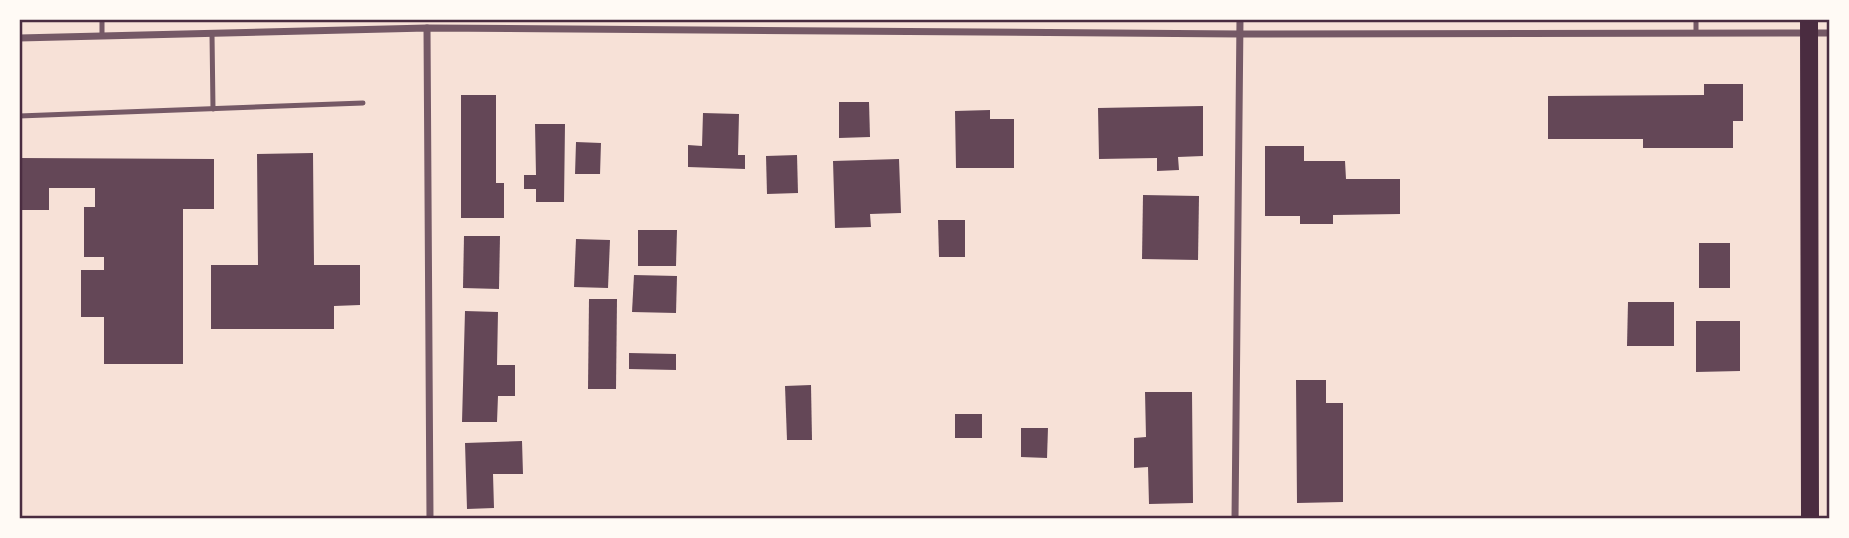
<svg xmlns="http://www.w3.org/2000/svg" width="1849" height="538" font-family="'Exo 2',sans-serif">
	<rect width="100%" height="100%" fill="#f7e1d7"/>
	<!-- building -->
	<g fill="#644757">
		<polygon points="1704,84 1743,84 1743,121 1733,121 1733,148 1643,148 1643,139 1548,139 1548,96 1704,95"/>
		<polygon points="461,95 496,95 496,183 504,183 504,218 461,218"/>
		<polygon points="839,102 869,102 870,137 839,138"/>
		<polygon points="1203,106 1203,156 1178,157 1179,170 1157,171 1157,158 1099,159 1098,108"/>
		<polygon points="990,110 990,119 1014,119 1014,168 956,168 955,111"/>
		<polygon points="703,113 739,114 738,155 745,155 745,169 688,167 688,145 702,146"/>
		<polygon points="535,124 565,124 564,202 536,202 536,189 524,189 524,175 536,175"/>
		<polygon points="576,142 601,143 600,174 575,174"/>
		<polygon points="1265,146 1304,146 1304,161 1345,161 1346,179 1400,179 1400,214 1333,215 1333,224 1300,224 1300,216 1265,216"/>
		<polygon points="313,153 314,265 360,265 360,305 334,306 334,329 211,329 211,265 258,265 257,154"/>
		<polygon points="797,155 798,193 767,194 766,156"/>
		<polygon points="19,158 214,159 214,209 183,209 183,364 104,364 104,317 81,317 81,270 104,270 104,257 84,257 84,207 95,207 95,188 49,188 49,210 19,210"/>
		<polygon points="899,159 901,213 870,214 871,227 835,228 833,161"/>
		<polygon points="1143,195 1199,196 1198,260 1142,259"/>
		<polygon points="938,220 965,220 965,257 939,257"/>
		<polygon points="638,230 677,230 676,266 638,266"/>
		<polygon points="464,236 500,236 499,289 463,288"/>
		<polygon points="576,239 610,240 608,288 574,287"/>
		<rect x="1699" y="243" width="31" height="45"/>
		<polygon points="634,275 677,276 676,313 632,312"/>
		<polygon points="589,299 617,299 616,389 588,389"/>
		<polygon points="1628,302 1674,302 1674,346 1627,346"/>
		<polygon points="465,311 498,312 497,365 515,365 515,396 498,396 497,422 462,422"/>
		<polygon points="1696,321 1740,321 1740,371 1696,372"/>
		<polygon points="629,353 676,354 676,370 629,369"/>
		<polygon points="1296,380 1326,380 1326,403 1343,403 1343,502 1297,503"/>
		<polygon points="811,385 812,440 787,440 785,386"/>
		<polygon points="1145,392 1192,392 1193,503 1149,504 1148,467 1134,468 1134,438 1146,437"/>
		<rect x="955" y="414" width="27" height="24"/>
		<polygon points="1021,428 1048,428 1047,458 1021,457"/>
		<polygon points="522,441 523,474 493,474 494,508 467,509 465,443"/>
	</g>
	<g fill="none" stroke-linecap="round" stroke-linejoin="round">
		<!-- service -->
		<g stroke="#755966" stroke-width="5">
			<polyline points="102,19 102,36"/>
			<polyline points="1696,33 1696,19"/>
			<polyline points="212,34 213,109"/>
			<polyline points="19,116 363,103"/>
		</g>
		<!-- minor -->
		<g stroke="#755966" stroke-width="7">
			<polyline points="427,28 430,519"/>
			<polyline points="19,38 427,28 1240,34 1830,33"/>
			<polyline points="1235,519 1240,19"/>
		</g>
		<!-- primary -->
		<polyline stroke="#4a2c40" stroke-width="18" points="1809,19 1810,519"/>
	</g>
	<!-- border -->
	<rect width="1849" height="538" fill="none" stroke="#fffaf5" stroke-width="42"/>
	<rect x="21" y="21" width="1807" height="496" fill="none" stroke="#4a2c40" stroke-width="2.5"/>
</svg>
